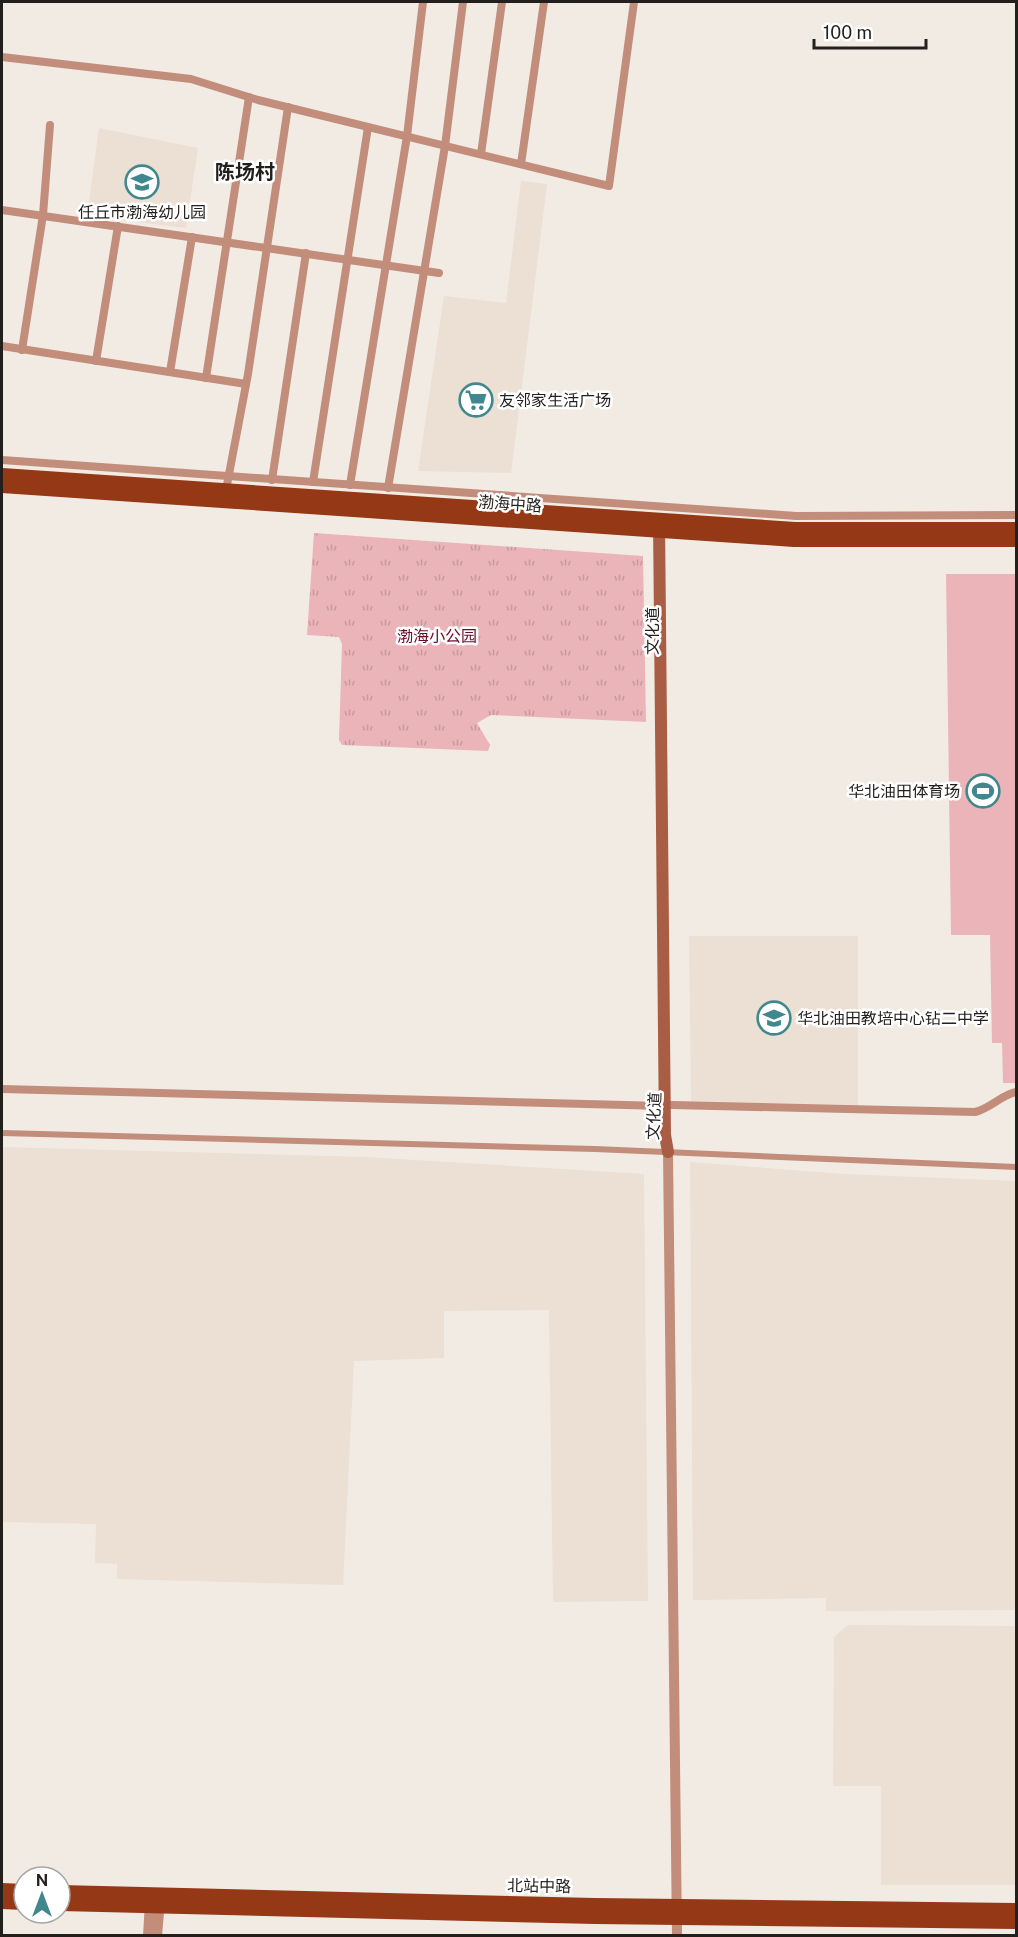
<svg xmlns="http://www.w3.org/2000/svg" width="1018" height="1937" font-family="'Public Sans','Noto Sans SC',sans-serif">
	<defs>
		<pattern id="grass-tufts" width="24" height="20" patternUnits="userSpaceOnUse" patternTransform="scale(1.5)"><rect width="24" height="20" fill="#eab4b9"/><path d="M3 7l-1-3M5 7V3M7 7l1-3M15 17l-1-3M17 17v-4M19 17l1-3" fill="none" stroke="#c89a9f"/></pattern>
	</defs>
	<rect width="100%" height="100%" fill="#f2ebe4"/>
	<!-- built -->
	<g fill="#ecdfd3">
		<polygon points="99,128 198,148 186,228 87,216"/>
		<polygon points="521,181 547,184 511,473 418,471 444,296 506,303"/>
		<polygon points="689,936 858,936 858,1105 691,1101"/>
		<polygon points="2,1147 366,1157 644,1174 648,1601 553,1602 549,1310 444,1311 444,1358 354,1361 343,1585 117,1579 117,1564 95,1563 96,1524 2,1522"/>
		<polygon points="690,1162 843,1174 1016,1181 1016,1610 826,1611 826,1598 693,1600"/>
		<polygon points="848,1625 1016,1626 1016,1885 881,1885 881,1786 833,1786 834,1637"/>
	</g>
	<!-- grass -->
	<polygon fill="url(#grass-tufts)" points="314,533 643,556 646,722 491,715 477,723 490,745 488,751 342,745 339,740 342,644 339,637 307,635"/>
	<!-- pitch -->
	<polygon fill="#eab4b9" points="946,574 1016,574 1016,1083 1003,1083 1002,1043 992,1043 990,935 951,935"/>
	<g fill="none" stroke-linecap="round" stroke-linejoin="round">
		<!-- pedestrian -->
		<polyline stroke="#c28d7b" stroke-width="6" points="2,1133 595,1149 1016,1167"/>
		<!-- minor -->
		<g stroke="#c28d7b" stroke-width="8">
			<polyline points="2,57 191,79 258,100 609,186 634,2"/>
			<polyline points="481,154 502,2"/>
			<polyline points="521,164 544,2"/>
			<polyline points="2,210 439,273"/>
			<polyline points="2,346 246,384"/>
			<polyline points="22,350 43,215 50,125"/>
			<polyline points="96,361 118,226"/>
			<polyline points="170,372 192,237"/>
			<polyline points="206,378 249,97"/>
			<polyline points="2,460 796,516 1016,515"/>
			<polyline points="272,480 306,253"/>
			<polyline points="313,482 368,127"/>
			<polyline points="350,485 407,136 423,2"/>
			<polyline points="388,488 445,146 463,2"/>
			<polyline points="226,490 248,374 288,107"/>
			<polyline points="2,1089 664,1106"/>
			<path d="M 672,1105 L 975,1112 C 991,1108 1001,1095 1016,1092"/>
		</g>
		<!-- tertiary -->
		<g stroke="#c28d7b" stroke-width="10">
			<polyline points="668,1152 677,1936"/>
			<polyline points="148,1936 150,1901"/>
			<polyline points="157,1936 160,1900"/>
		</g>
		<!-- secondary -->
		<polyline stroke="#a95d44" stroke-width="12" points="659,521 665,1135 668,1152"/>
		<!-- primary -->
		<g stroke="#953816" stroke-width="14">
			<polyline points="2,475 795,529 1016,529"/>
			<polyline points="2,486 794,540 1016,540"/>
			<polyline points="2,1890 24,1891"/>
			<polyline points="60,1892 595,1905 1016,1910"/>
			<polyline points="2,1902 24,1903"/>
			<polyline points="60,1904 595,1917 1016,1922"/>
		</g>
	</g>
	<!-- icons -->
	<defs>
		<g id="school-ring" transform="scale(1.725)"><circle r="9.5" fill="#fff" stroke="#40888e" stroke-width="1.5"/><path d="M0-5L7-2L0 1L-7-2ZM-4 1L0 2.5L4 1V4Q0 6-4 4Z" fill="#40888e"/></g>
		<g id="supermarket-ring" transform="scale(1.725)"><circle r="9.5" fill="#fff" stroke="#40888e" stroke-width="1.5"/><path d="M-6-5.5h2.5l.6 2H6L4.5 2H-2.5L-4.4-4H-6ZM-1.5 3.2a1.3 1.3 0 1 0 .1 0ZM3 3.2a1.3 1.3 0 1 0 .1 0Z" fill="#40888e"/></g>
		<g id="stadium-ring" transform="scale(1.725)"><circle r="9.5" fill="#fff" stroke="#40888e" stroke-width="1.5"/><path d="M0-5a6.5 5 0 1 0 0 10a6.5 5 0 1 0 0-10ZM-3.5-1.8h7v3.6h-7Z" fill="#40888e"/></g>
	</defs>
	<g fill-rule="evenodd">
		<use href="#school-ring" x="142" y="182"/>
		<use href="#supermarket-ring" x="476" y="400"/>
		<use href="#stadium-ring" x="983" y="791"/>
		<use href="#school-ring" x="774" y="1018"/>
	</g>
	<g text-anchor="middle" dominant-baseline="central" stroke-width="5" stroke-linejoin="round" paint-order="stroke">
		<!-- poi labels -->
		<g font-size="16" fill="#221f1d" stroke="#fff" text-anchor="start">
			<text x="142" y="212" text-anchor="middle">任丘市渤海幼儿园</text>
			<text x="499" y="400">友邻家生活广场</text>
			<text x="960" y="791" text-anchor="end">华北油田体育场</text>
			<text x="797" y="1018">华北油田教培中心钻二中学</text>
		</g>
		<!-- street labels -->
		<g font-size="16" fill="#221f1d" stroke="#fff">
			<text transform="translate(510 504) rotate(4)">渤海中路</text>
			<text transform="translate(652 631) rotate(-90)">文化道</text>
			<text transform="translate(654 1116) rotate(-87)">文化道</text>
			<text transform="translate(539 1886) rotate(1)">北站中路</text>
		</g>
		<!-- park labels -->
		<g font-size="16" fill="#690b26" stroke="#fff">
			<text x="437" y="636">渤海小公园</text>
		</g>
		<!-- quarter labels -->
		<g font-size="20" font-weight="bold" fill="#221f1d" stroke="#fff">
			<text x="245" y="172">陈场村</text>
		</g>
	</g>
	<!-- border -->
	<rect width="1018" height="1937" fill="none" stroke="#221f1d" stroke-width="6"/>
	<!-- north arrow -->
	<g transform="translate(42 1895)"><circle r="28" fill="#ffffff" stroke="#a7a5a5" stroke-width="1.5"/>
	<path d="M0-4.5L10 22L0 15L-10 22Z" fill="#40888e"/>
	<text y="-9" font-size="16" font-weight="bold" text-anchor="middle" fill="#221f1d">N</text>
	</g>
	<!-- scale -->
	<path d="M814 39v9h112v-9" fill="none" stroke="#221f1d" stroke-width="3"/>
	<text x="823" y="39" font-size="18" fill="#221f1d" stroke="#ffffff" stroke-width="4.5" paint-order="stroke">100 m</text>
</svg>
